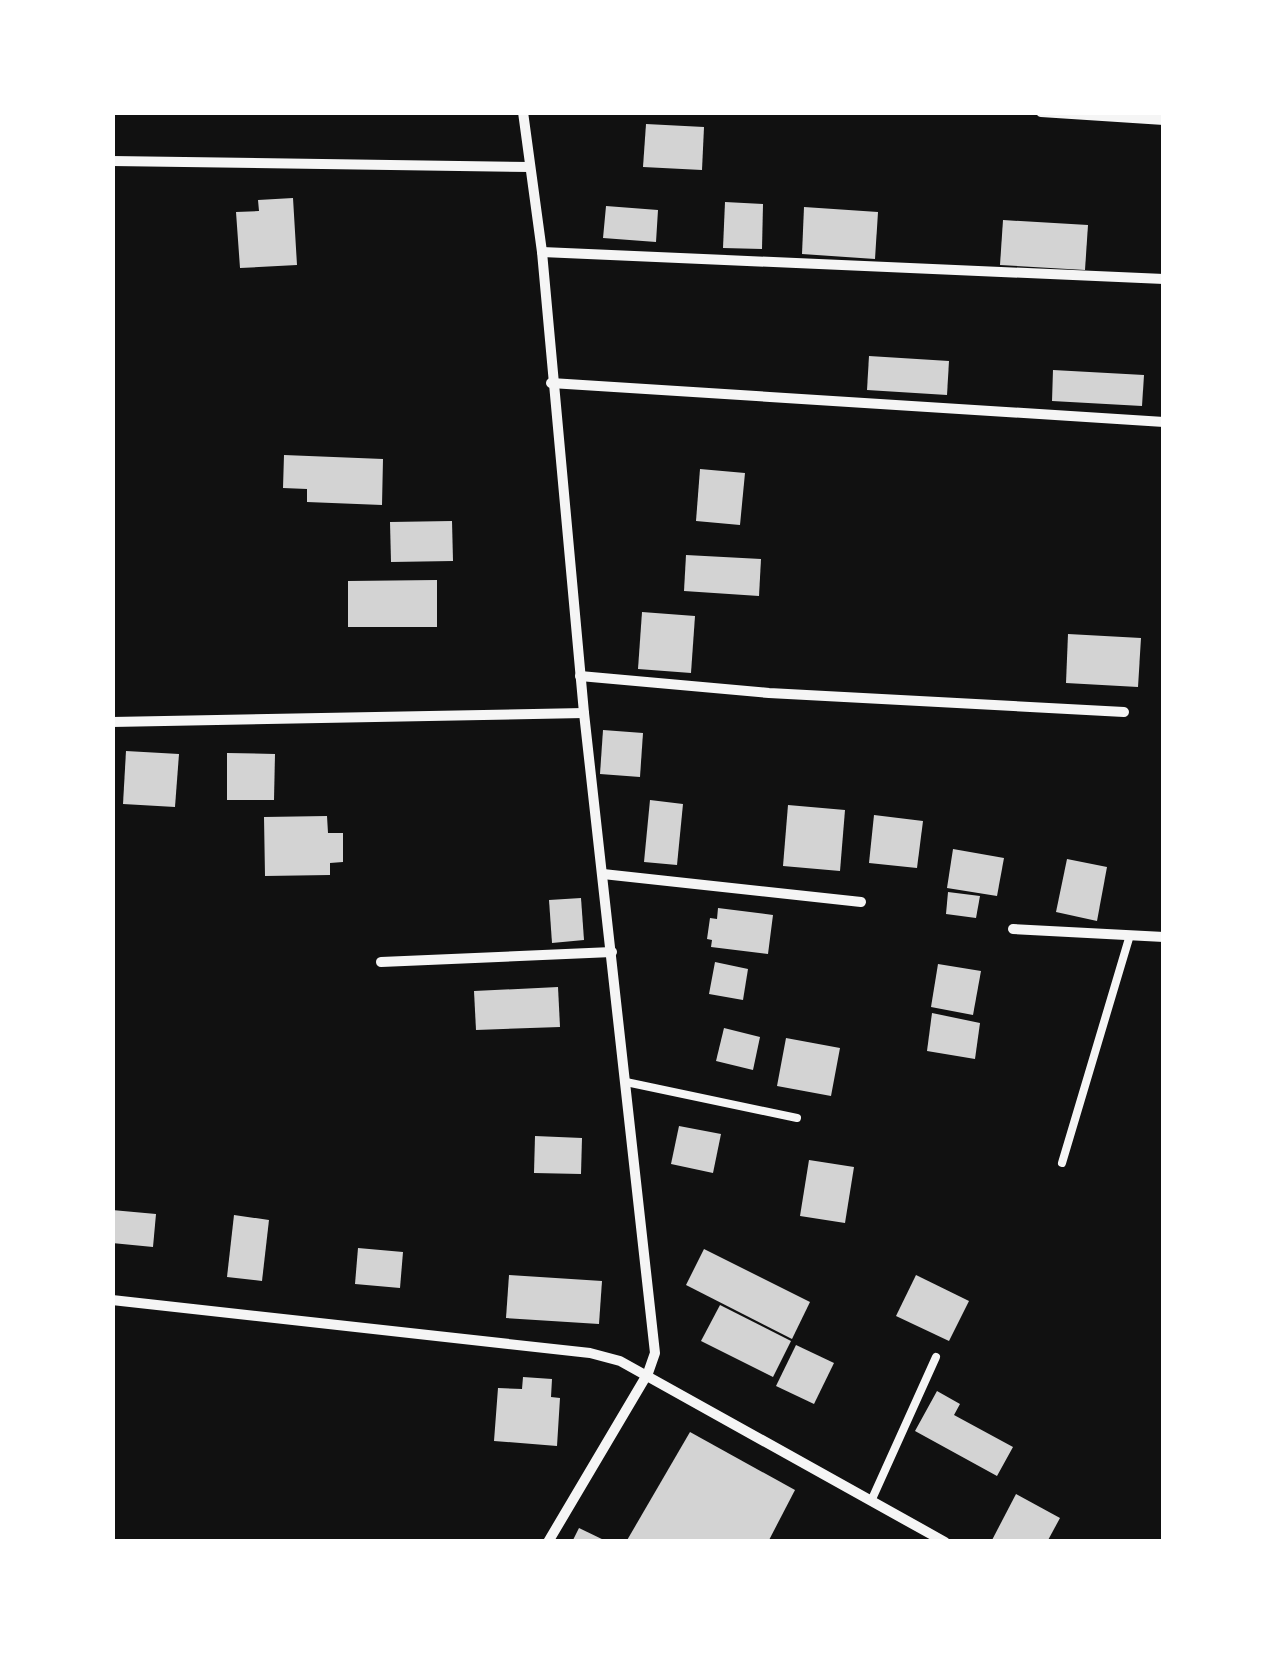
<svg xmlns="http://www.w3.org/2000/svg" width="1276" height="1654" font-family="Manrope,sans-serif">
	<rect width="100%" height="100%" fill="#111"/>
	<!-- building -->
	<g fill="#d3d3d3">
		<polygon points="646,124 704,127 702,170 643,167"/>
		<polygon points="293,198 297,265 240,268 236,212 259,211 258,200"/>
		<polygon points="725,202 763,204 762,249 723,248"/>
		<polygon points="606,206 658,210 656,242 603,238"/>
		<polygon points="804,207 878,212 875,259 802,254"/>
		<polygon points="1003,220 1088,225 1085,270 1000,265"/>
		<polygon points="869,356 949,361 947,395 867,390"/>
		<polygon points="1053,370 1144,375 1142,406 1052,401"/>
		<polygon points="284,455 383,459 382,505 307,502 307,489 283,488"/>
		<polygon points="700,469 745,473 740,525 696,521"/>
		<polygon points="452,521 453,561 391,562 390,522"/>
		<polygon points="686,555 761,559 759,596 684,591"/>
		<polygon points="437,580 437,627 348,627 348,581"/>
		<polygon points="642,612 695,616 691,673 638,669"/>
		<polygon points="1068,634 1141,638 1138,687 1066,683"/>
		<polygon points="603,730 643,733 640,777 600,774"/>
		<polygon points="126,751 179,754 175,807 123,804"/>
		<polygon points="227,753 275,754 274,800 227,800"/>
		<polygon points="650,800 683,804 677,865 644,862"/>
		<polygon points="788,805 845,810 840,871 783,866"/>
		<polygon points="874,815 923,821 917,868 869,863"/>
		<polygon points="327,816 328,833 343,833 343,862 330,863 330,875 265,876 264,817"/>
		<polygon points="953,849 1004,858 997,896 947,888"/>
		<polygon points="1067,859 1107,867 1097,921 1056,912"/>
		<polygon points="948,892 980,896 976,918 946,914"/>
		<polygon points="581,898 584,940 552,943 549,900"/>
		<polygon points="718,908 773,915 768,954 711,947 712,940 707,939 710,918 717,919"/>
		<polygon points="715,962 748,969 743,1000 709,994"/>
		<polygon points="938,964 981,971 973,1015 931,1007"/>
		<polygon points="558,987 560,1027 476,1030 474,991"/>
		<polygon points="932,1013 980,1023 975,1059 927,1051"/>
		<polygon points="724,1028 760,1037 753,1070 716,1061"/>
		<polygon points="786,1038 840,1048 831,1096 777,1086"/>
		<polygon points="679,1126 721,1134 713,1173 671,1164"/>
		<polygon points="535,1136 582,1138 581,1174 534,1173"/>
		<polygon points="809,1160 854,1167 845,1223 800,1216"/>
		<polygon points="112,1210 156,1214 153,1247 112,1243"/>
		<polygon points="234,1215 269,1220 262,1281 227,1277"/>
		<polygon points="358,1248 403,1252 400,1288 355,1284"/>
		<polygon points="704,1249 810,1302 792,1339 686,1285"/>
		<polygon points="509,1275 602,1281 599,1324 506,1318"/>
		<polygon points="916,1275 969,1301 949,1341 896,1316"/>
		<polygon points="720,1305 791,1341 773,1377 701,1341"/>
		<polygon points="796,1345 834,1363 814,1404 776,1386"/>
		<polygon points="523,1377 552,1379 551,1397 560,1398 557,1446 494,1441 498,1388 522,1389"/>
		<polygon points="937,1391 960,1404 954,1415 1013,1447 997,1476 915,1431"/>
		<polygon points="690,1432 795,1490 768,1542 626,1542"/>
		<polygon points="1016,1494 1060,1518 1047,1542 991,1542"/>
		<polygon points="579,1528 608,1542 572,1542"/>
	</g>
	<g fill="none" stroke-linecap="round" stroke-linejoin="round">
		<!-- service -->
		<g stroke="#f5f5f5" stroke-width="8">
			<polyline points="626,1082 797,1118"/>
			<polyline points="1062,1163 1130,935"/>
			<polyline points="872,1499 936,1357"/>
		</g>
		<!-- minor -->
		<g stroke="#f5f5f5" stroke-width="10">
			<polyline points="523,112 542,252 584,713 655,1353 648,1373 548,1542"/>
			<polyline points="1041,112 1164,120"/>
			<polyline points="112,161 530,167"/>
			<polyline points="542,252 1164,279"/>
			<polyline points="551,383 1164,422"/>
			<polyline points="580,676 769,693 1124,712"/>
			<polyline points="112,722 584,713"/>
			<polyline points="603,874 861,902"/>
			<polyline points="1013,929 1164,937"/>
			<polyline points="381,962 612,952"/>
			<polyline points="112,1300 590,1353 620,1361 945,1542"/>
		</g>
	</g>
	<!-- border -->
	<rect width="1276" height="1654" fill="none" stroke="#ffffff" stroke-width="230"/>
</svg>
